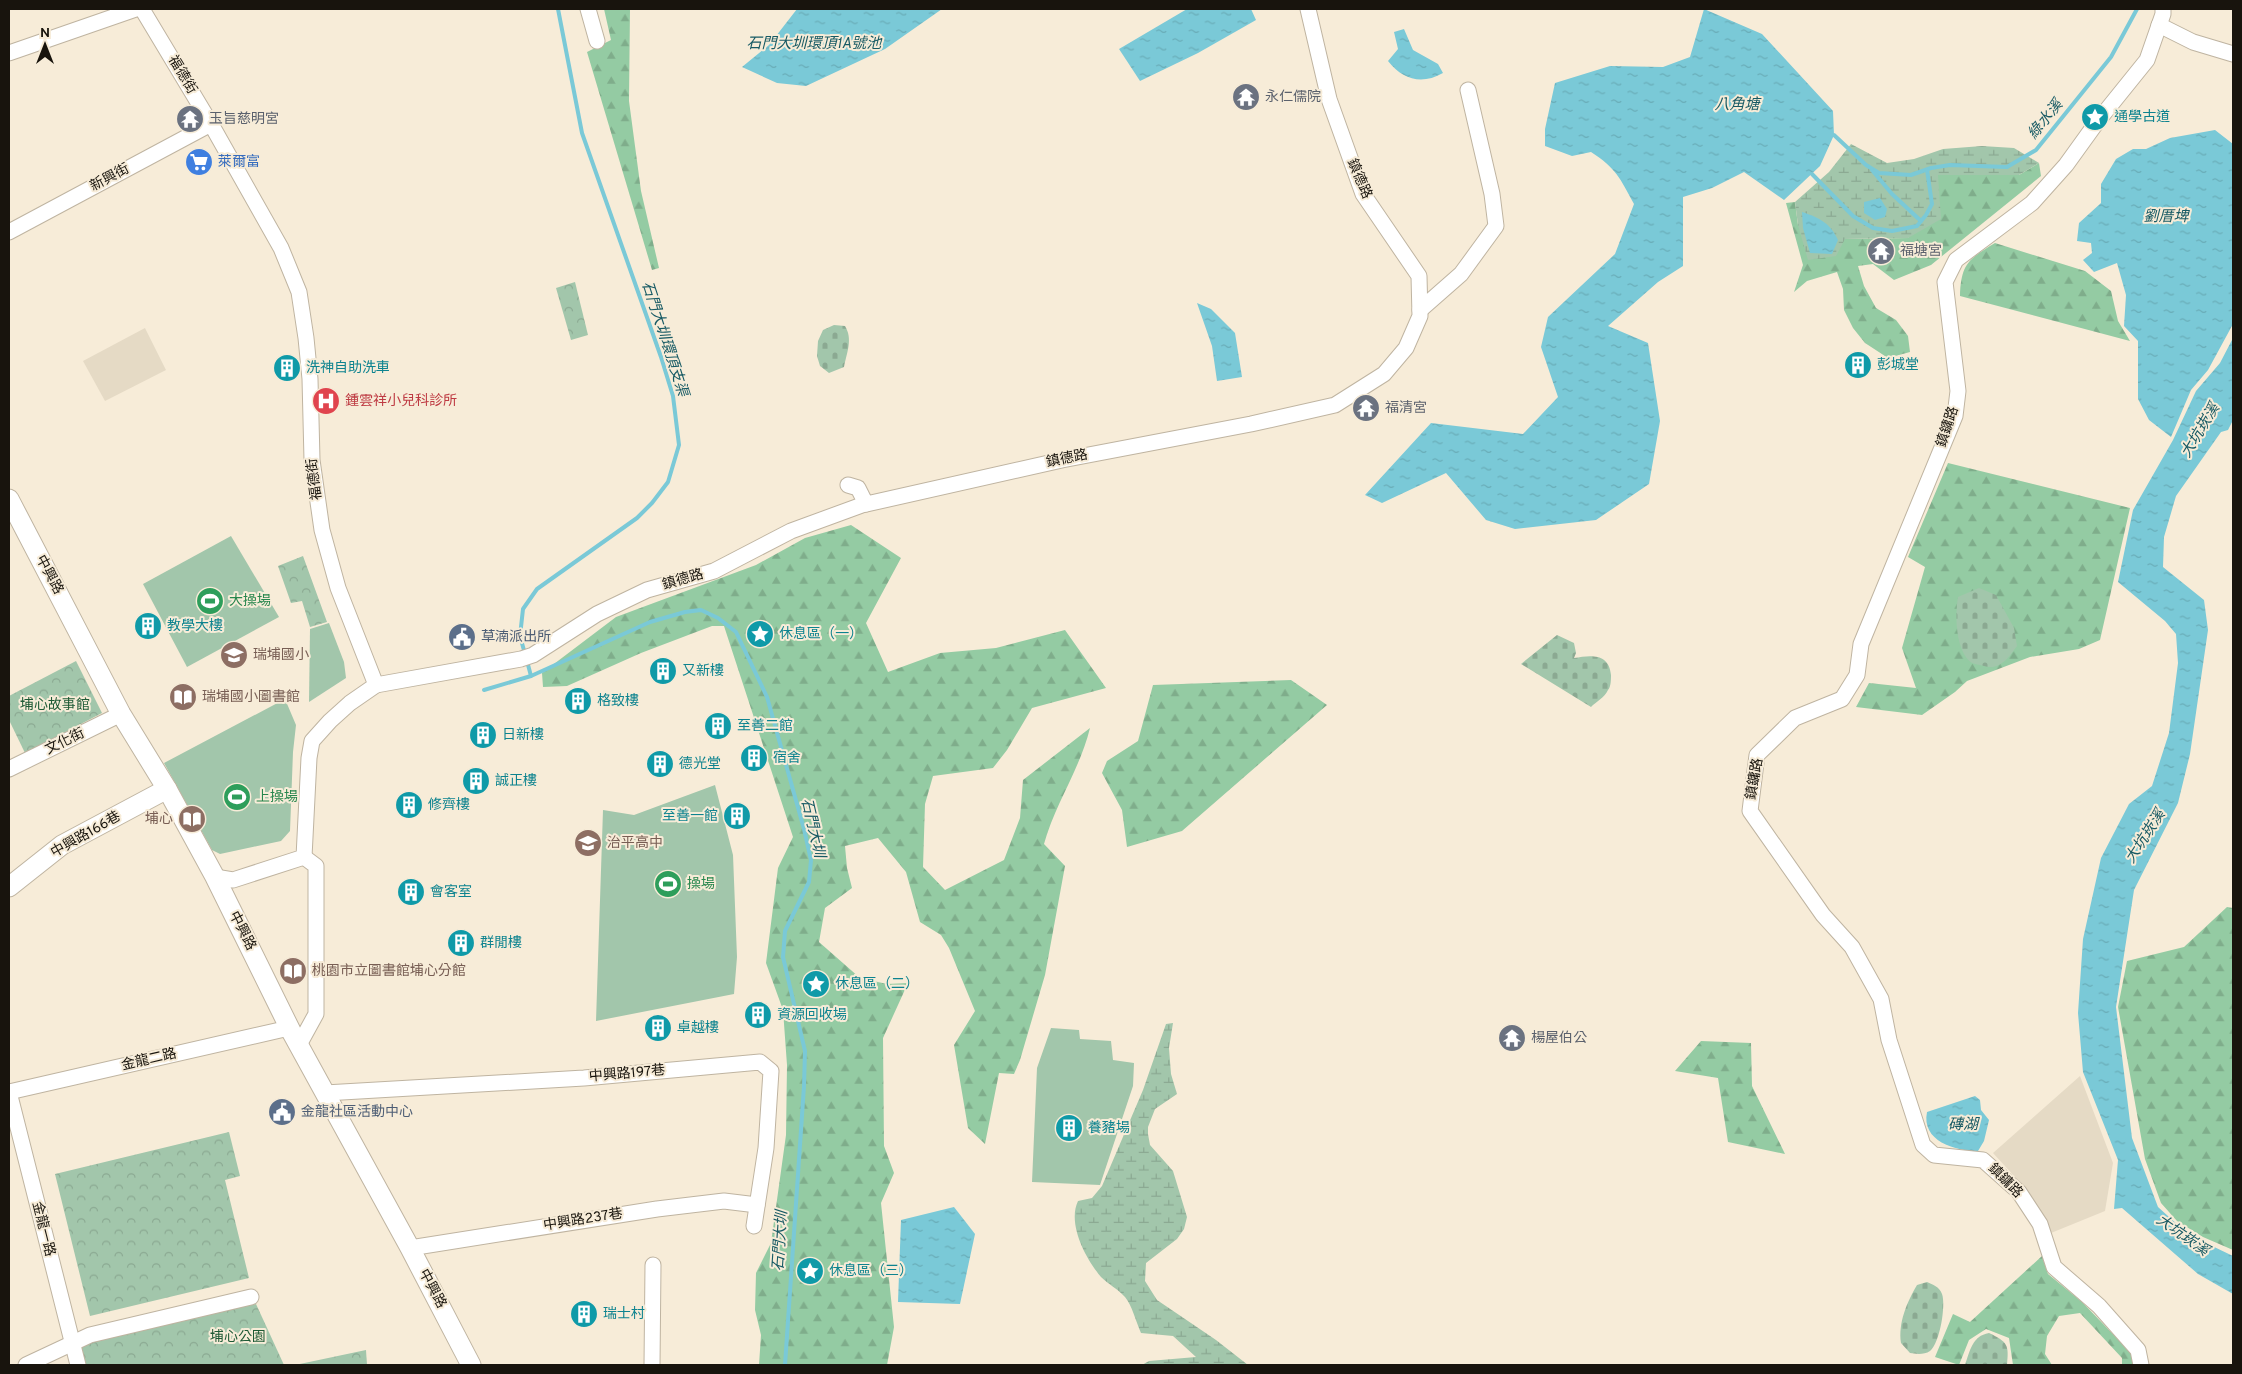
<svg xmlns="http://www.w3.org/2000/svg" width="2242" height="1374" font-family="Overpass,'Noto Sans TC',sans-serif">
	<defs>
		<pattern id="forest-firs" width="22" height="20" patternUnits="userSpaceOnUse" patternTransform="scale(1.25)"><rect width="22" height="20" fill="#94cba3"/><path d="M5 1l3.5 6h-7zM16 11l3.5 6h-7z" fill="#7fad8b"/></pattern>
		<pattern id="wetland-marsh" width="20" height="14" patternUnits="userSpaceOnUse" patternTransform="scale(1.25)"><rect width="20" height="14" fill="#a2c6ab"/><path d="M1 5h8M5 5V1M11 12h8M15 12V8" fill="none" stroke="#8ba992"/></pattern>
		<pattern id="cemetery-stones" width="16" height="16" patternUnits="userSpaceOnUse" patternTransform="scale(1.25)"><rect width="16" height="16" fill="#a2c6ab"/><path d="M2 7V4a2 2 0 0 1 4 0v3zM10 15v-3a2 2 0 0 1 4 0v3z" fill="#8ba992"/></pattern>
		<pattern id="park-crowns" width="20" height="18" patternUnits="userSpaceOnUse" patternTransform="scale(1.25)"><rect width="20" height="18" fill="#a2c6ab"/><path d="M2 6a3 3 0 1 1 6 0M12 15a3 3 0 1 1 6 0" fill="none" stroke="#8ba992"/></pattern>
		<pattern id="water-ripples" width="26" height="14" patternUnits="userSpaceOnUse" patternTransform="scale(1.25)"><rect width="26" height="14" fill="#7ac9d7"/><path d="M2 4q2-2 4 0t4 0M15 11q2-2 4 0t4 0" fill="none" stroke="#69acb7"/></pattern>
	</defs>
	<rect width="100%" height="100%" fill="#f7ecd8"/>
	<!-- industrial -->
	<g fill="#e5dac5">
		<polygon points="145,328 166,370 105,401 83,361"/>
		<polygon points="2080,1076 2113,1163 2105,1211 2051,1233 2026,1189 1993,1153"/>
	</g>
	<!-- green -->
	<g fill="#a2c6ab">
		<polygon points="231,536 279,617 187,667 143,584"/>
		<polygon points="329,623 344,662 346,678 309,702 310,629"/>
		<polygon points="285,699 296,725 293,752 290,831 281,841 220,854 212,850 164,763"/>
		<polygon points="715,785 733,855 737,957 734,994 596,1021 603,810 634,815"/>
		<polygon points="1051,1028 1079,1030 1080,1039 1111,1041 1113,1060 1134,1063 1133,1086 1100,1185 1032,1182 1037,1068"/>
	</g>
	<!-- forest -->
	<g fill="url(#forest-firs)">
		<polygon points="604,9 630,9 629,101 641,191 659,268 652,270 587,52 611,40"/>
		<polygon points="2039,163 2041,176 1931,265 1894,280 1873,264 1858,266 1864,286 1876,308 1896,320 1908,336 1910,352 1888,358 1865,343 1853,328 1844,310 1843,289 1837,272 1807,281 1794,292 1803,265 1786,203 1795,202 1798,225 1845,239 1908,238 1938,175 2019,175"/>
		<path d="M 1995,243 L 2085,271 L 2111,291 L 2118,321 L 2130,341 L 1960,296 C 1961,263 1969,259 1995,243 Z"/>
		<polygon points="1948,463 2130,508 2100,640 2079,649 2030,657 1967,681 1955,692 1922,715 1856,707 1869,683 1916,688 1902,648 1925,567 1908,557"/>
		<path d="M 851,525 L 901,558 L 866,623 L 888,672 L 940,653 L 996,648 L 1065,630 L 1106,688 L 1032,708 L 1007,750 L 993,768 L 933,776 L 925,804 L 923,867 L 945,890 L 1004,860 L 1020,818 L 1023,780 L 1090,728 C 1080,769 1055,804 1044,844 L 1065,866 L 1045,975 L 1020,1060 L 1014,1074 L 999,1073 L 985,1144 L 968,1128 L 954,1045 L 975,1011 L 949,948 L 941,935 L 920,922 L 906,872 L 878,838 L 845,846 L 847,868 L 852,888 L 825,908 L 819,942 L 860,978 L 887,984 L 908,983 L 883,1038 L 884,1146 L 894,1173 L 881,1203 L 894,1327 L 887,1365 L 759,1365 L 761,1335 L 755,1310 L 756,1273 L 771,1243 L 786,1135 L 787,1065 L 783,1010 L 766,963 L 778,868 L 793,837 L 724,626 L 712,626 L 641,653 L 567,686 L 543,687 L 542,673 L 616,617 L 756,565 L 805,538 Z"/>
		<polygon points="1291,680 1327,705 1182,831 1127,847 1122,810 1102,773 1107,761 1138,741 1153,685"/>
		<polygon points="2227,907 2233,908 2233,1250 2203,1237 2177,1221 2161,1203 2145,1159 2118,1007 2127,961 2184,947"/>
		<polygon points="1701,1041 1751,1043 1752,1086 1785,1154 1728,1142 1718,1078 1675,1071"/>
		<polygon points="2042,1256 2048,1274 2082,1302 2131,1353 2134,1365 2122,1365 2122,1358 2080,1313 2059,1316 2047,1336 2045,1354 2052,1365 2013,1365 2009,1338 1986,1329 1969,1340 1959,1365 1935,1357 1953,1314 1970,1322"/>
	</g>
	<!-- wetland -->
	<g fill="url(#wetland-marsh)">
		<polygon points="1851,144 1887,163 1914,159 1943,149 1982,146 2014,148 2039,163 2019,175 1938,175 1941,219 1908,238 1845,239 1836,256 1808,260 1798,225 1795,202 1829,172"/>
		<path d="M 1173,1023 L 1169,1048 L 1171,1074 L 1177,1094 L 1155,1109 L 1148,1127 L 1148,1134 L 1150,1145 L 1173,1171 L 1187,1217 L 1184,1229 L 1177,1239 L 1146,1263 L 1145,1281 L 1157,1300 L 1216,1340 L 1248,1365 L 1142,1365 L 1149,1361 L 1196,1357 L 1173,1336 L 1141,1333 C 1136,1322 1132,1305 1125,1297 C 1118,1289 1108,1284 1101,1277 C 1086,1259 1067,1224 1078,1201 L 1092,1198 L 1102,1186 L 1143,1090 L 1166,1024 Z"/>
	</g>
	<!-- cemetery -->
	<g fill="url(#cemetery-stones)">
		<path d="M 834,325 L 845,326 C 853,339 847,352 844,367 L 829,373 L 820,366 L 817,356 L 818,341 L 823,330 Z"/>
		<path d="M 1979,588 L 1996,595 L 2014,628 L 2017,646 C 2009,657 2000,671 1984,666 C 1980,665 1975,664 1972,663 C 1955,651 1955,614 1958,597 Z"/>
		<path d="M 1557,635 L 1574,643 L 1576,653 L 1574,658 C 1591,655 1609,653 1611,675 C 1611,679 1611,687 1608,690 C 1605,697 1596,702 1591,707 L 1521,664 Z"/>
		<path d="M 1927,1282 C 1933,1285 1939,1286 1942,1294 C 1946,1305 1940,1343 1930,1351 C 1924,1355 1916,1354 1910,1353 L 1901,1343 C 1898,1323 1907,1302 1917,1285 Z"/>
		<path d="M 1989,1333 C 2008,1342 2009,1345 2007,1365 L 1965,1365 C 1970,1351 1972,1336 1989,1333 Z"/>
	</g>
	<!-- park -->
	<g fill="url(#park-crowns)">
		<polygon points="575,282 588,335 571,340 556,288"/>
		<polygon points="303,556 327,622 310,627 302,601 291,603 278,566"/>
		<polygon points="76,661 102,713 25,753 9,720 9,696"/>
		<polygon points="229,1132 240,1176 225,1180 249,1278 90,1316 55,1174"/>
		<polygon points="256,1304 284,1365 83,1365 78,1342"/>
		<polygon points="366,1350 367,1365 295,1365"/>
	</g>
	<!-- water -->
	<g fill="url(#water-ripples)">
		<polygon points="797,9 942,9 885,49 806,86 777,83 742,67 769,45"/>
		<polygon points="1187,9 1251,9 1256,20 1198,53 1140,81 1119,49"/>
		<path d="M 1704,9 L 1762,34 L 1833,111 L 1834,135 L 1820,166 L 1784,200 L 1744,172 L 1712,188 L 1683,197 L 1683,266 L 1658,282 L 1608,326 L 1648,343 L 1660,421 L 1649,484 L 1596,520 L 1515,529 L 1486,520 L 1446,473 L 1382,503 L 1365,495 L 1431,423 L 1523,434 L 1558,397 L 1541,347 L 1548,317 L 1615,254 L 1634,204 C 1620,178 1616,168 1591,152 L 1572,156 L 1545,146 L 1545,129 L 1555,83 L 1610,66 L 1663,67 L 1690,57 Z"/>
		<path d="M 1404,29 L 1413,50 L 1438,64 L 1443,73 C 1422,85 1403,80 1388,61 L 1398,49 L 1394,32 Z"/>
		<polygon points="2215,130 2233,144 2233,324 2208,370 2191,390 2171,437 2149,420 2138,399 2138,341 2124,326 2126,295 2117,263 2094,272 2083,260 2092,253 2091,243 2077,241 2079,223 2101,203 2101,184 2116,159 2133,149 2146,149 2170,138"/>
		<polygon points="1880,198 1887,209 1885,217 1875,220 1864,213 1864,202"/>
		<path d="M 1802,212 C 1820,218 1830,223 1838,240 L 1832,254 L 1810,253 L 1803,228 Z"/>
		<polygon points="1197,303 1211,309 1235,333 1242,377 1217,381 1212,346"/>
		<polygon points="2233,338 2233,420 2228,430 2221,432 2176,496 2164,537 2163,567 2204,600 2208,630 2190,754 2178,803 2134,890 2116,1007 2132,1138 2158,1207 2189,1235 2233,1256 2233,1294 2198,1274 2122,1208 2114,1209 2118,1160 2083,1072 2078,1013 2083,939 2101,858 2129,804 2152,786 2169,733 2178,663 2176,634 2165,621 2118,582 2133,510 2173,440 2196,391 2220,363"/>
		<path d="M 1975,1096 L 1980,1100 L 1981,1110 L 1989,1120 L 1984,1141 L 1978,1151 C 1955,1151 1921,1141 1927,1112 Z"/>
		<polygon points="954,1207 975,1234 960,1304 898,1302 901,1220"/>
	</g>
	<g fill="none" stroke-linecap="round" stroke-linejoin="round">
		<!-- stream -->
		<g stroke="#7ac9d7" stroke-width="4">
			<polyline points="1834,135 1866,165 1879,173 1911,175 1931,168 1950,165 2007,167 2036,150 2111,57 2137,9"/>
			<polyline points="1872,170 1892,194 1921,221"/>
			<polyline points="1812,174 1853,216 1873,228 1892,231 1917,226 1926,215 1932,204 1927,170"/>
			<polyline points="525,654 520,636 523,609 537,589 637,518 652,503 668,482 679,445 673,396 661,357 582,133 558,9"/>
			<polyline points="527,661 531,676"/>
			<polyline points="484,690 531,676 650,622 685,612 701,610 718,618 736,632 767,697 804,829 811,860 809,882 785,931 783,957 805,1051 804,1086 785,1365"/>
		</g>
		<!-- minor casing -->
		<g stroke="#bfb4a1" stroke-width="17">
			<g id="minor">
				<polyline points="142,9 211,124 281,248 299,292 306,338 310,379 312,460 322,530 338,588 376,685 350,703 330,721 312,741 309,758 304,857 233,880 215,877"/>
				<polyline points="588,9 597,41"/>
				<polyline points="2159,25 2193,42 2233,54"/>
				<polyline points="9,53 136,9"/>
				<polyline points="9,232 211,124"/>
				<polyline points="1420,310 1461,274 1496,226 1492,194 1468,90"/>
				<polyline points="848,485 858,488 866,504"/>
				<polyline points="376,685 521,659 533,655 597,614 647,590 714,571 791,531 862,505 1062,460 1251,424 1335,405 1384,374 1406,348 1420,316 1419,276 1363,194 1329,99 1308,9"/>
				<polyline points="9,769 121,714"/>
				<polyline points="299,1045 316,1014 316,866 304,857"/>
				<polyline points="9,1092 289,1028"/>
				<polyline points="9,1092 78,1365"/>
				<polyline points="325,1093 584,1078 760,1062 771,1071 766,1148 754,1226"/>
				<polyline points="410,1248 657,1209 724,1201 757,1205"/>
				<polyline points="26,1365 90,1335 251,1297"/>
				<polyline points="652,1365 653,1265"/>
				<polyline points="2141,1365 2138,1350 2099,1306 2054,1267 2040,1224 2019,1192 1983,1160 1934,1155 1923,1145 1889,1040 1881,999 1852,947 1823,915 1750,811 1757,755 1795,718 1842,699 1857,675 1861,644 1955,416 1958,391 1945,282 1956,260 2032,203 2066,165 2097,122 2147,60 2163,14 2163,9"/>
			</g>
		</g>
		<!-- tertiary casing -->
		<g stroke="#bfb4a1" stroke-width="21">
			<g id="tertiary">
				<polyline points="9,499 121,714 167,789 215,877 292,1033 410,1248 471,1365"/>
				<polyline points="9,887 62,845 167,789"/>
			</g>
		</g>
		<!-- minor -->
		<use href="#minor" stroke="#fff" stroke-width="15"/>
		<!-- tertiary -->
		<use href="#tertiary" stroke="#fff" stroke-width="19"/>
	</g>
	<!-- icons -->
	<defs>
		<g id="temple-disc" transform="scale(1.4375)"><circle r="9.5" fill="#6b7280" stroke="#f7ecd8"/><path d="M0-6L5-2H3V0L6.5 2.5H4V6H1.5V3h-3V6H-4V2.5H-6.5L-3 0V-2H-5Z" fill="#fff"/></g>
		<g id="sight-disc" transform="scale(1.4375)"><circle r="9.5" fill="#0f9aa8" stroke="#f7ecd8"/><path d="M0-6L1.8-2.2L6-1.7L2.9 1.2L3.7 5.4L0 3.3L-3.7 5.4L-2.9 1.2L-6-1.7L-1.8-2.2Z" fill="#fff"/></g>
		<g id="supermarket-disc" transform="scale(1.4375)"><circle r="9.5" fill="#3f7fe0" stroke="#f7ecd8"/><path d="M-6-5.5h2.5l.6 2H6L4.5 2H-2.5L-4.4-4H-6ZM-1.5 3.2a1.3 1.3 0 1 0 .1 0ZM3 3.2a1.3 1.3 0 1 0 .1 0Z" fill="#fff"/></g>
		<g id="building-disc" transform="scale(1.4375)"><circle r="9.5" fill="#0f9aa8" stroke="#f7ecd8"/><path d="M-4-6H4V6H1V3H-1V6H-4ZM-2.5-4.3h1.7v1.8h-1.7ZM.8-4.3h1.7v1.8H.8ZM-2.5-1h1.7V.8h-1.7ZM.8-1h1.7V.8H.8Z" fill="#fff"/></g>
		<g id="hospital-disc" transform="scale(1.4375)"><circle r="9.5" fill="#e0444e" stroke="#f7ecd8"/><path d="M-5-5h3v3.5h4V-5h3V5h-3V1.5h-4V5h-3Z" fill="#fff"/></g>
		<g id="stadium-disc" transform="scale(1.4375)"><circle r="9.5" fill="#2e9e5b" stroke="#f7ecd8"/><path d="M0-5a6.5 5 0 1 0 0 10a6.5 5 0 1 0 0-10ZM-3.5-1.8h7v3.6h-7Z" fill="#fff"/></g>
		<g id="civic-disc" transform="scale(1.4375)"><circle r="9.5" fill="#5c6f8a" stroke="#f7ecd8"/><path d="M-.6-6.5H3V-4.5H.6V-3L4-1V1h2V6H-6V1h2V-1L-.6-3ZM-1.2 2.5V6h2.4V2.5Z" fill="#fff"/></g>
		<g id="school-disc" transform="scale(1.4375)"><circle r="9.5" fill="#8d6e63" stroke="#f7ecd8"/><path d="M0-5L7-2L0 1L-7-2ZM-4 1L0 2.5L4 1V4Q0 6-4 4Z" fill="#fff"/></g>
		<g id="library-disc" transform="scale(1.4375)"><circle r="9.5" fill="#8d6e63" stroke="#f7ecd8"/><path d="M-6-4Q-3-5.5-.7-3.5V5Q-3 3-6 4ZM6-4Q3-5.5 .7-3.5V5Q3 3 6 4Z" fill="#fff"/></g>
	</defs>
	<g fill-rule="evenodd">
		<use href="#temple-disc" x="1246" y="97"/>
		<use href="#sight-disc" x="2095" y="117"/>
		<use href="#temple-disc" x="190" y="119"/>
		<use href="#supermarket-disc" x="199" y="162"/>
		<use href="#temple-disc" x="1881" y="251"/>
		<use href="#building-disc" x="1858" y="365"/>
		<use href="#building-disc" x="287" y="368"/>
		<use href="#hospital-disc" x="326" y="401"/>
		<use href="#temple-disc" x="1366" y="408"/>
		<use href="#stadium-disc" x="210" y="601"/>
		<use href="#building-disc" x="148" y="626"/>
		<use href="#sight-disc" x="760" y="634"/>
		<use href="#civic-disc" x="462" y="637"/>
		<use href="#school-disc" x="234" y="655"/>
		<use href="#building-disc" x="663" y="671"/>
		<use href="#library-disc" x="183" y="697"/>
		<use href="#building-disc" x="578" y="701"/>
		<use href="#building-disc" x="718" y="726"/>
		<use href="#building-disc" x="483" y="735"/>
		<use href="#building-disc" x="754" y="758"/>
		<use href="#building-disc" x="660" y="764"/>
		<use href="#building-disc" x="476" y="781"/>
		<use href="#stadium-disc" x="237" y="797"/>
		<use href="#building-disc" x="409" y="805"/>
		<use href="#building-disc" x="737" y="816"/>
		<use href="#library-disc" x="192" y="819"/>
		<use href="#school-disc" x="588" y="843"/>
		<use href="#stadium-disc" x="668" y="884"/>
		<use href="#building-disc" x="411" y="892"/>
		<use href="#building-disc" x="461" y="943"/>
		<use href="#library-disc" x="293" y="971"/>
		<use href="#sight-disc" x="816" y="984"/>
		<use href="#building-disc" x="758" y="1015"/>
		<use href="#building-disc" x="658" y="1028"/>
		<use href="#temple-disc" x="1512" y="1038"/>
		<use href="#civic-disc" x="282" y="1112"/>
		<use href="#building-disc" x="1069" y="1128"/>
		<use href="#sight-disc" x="810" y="1271"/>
		<use href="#building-disc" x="584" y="1314"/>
	</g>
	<g text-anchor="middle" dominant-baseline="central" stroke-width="4" stroke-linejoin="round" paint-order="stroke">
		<!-- street labels -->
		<g font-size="14" fill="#18140d" stroke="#f7ecd8">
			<text transform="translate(182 75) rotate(59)">福德街</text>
			<text transform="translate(110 178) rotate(-28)">新興街</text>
			<text transform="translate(1359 179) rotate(67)">鎮德路</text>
			<text transform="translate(1948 427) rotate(-72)">鎮鏞路</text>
			<text transform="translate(1067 459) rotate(-11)">鎮德路</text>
			<text transform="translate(315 479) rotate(-97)">福德街</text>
			<text transform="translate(49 575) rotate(62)">中興路</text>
			<text transform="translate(683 580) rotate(-16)">鎮德路</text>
			<text transform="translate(65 742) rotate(-26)">文化街</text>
			<text transform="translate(1755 779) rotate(-80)">鎮鏞路</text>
			<text transform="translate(86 835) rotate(-30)">中興路166巷</text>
			<text transform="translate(242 931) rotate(63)">中興路</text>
			<text transform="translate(149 1060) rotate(-13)">金龍二路</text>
			<text transform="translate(627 1074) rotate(-5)">中興路197巷</text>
			<text transform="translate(2005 1181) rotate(45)">鎮鏞路</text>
			<text transform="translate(583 1220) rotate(-9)">中興路237巷</text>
			<text transform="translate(43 1229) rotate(76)">金龍一路</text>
			<text transform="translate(432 1289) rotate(62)">中興路</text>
		</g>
		<!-- worship labels -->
		<g font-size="14" fill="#5b616d" stroke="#f7ecd8" text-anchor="start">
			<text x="1265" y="97">永仁儒院</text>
			<text x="209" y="119">玉旨慈明宮</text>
			<text x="1900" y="251">福塘宮</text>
			<text x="1385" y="408">福清宮</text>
			<text x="1531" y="1038">楊屋伯公</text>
		</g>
		<!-- culture labels -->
		<g font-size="14" fill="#0d838f" stroke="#f7ecd8" text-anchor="start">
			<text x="2114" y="117">通學古道</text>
			<text x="1877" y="365">彭城堂</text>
			<text x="306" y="368">洗神自助洗車</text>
			<text x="167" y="626">教學大樓</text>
			<text x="779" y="634">休息區（一）</text>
			<text x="682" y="671">又新樓</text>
			<text x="597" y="701">格致樓</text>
			<text x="737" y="726">至善二館</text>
			<text x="502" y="735">日新樓</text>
			<text x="773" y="758">宿舍</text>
			<text x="679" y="764">德光堂</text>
			<text x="495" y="781">誠正樓</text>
			<text x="428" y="805">修齊樓</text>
			<text x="718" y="816" text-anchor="end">至善一館</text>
			<text x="430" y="892">會客室</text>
			<text x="480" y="943">群閒樓</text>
			<text x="835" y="984">休息區（二）</text>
			<text x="777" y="1015">資源回收場</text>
			<text x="677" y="1028">卓越樓</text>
			<text x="1088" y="1128">養豬場</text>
			<text x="829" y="1271">休息區（三）</text>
			<text x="603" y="1314">瑞士村</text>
		</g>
		<!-- shop labels -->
		<g font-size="14" fill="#366cbe" stroke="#f7ecd8" text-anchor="start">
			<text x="218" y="162">萊爾富</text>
		</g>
		<!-- health labels -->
		<g font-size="14" fill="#be3a42" stroke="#f7ecd8" text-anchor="start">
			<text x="345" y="401">鍾雲祥小兒科診所</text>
		</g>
		<!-- leisure labels -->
		<g font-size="14" fill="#27864d" stroke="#f7ecd8" text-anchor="start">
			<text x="229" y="601">大操場</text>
			<text x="256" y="797">上操場</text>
			<text x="687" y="884">操場</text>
		</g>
		<!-- service labels -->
		<g font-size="14" fill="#4e5e75" stroke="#f7ecd8" text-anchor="start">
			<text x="481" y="637">草湳派出所</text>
			<text x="301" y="1112">金龍社區活動中心</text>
		</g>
		<!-- education labels -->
		<g font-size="14" fill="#785e54" stroke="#f7ecd8" text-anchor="start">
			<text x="253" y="655">瑞埔國小</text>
			<text x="202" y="697">瑞埔國小圖書館</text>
			<text x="173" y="819" text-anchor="end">埔心</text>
			<text x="607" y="843">治平高中</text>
			<text x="312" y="971">桃園市立圖書館埔心分館</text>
		</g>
		<!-- park labels -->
		<g font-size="14" fill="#1e5a35" stroke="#f7ecd8">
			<text x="55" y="705">埔心故事館</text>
			<text x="238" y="1337">埔心公園</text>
		</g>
		<!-- water labels -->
		<g font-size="15" font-style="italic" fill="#175a64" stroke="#f7ecd8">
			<text x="814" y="44">石門大圳環頂1A號池</text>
			<text x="1737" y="105">八角塘</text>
			<text transform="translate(2046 120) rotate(-51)">綠水溪</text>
			<text x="2166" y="217">劉厝埤</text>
			<text transform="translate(664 339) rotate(72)">石門大圳環頂支渠</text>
			<text transform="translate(2201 431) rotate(-59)">大坑崁溪</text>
			<text transform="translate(812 828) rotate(77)">石門大圳</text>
			<text transform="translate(2146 837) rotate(-57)">大坑崁溪</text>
			<text x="1963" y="1125">磚湖</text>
			<text transform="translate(2182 1236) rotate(35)">大坑崁溪</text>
			<text transform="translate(781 1241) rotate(-86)">石門大圳</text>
		</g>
	</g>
	<!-- border -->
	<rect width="2242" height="1374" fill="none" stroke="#18140d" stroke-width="20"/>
	<!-- north arrow -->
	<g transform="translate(45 45)" stroke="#f7ecd8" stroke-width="4" paint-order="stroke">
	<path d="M0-4L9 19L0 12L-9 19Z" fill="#18140d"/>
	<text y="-8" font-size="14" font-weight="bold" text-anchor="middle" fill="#18140d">N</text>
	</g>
</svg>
